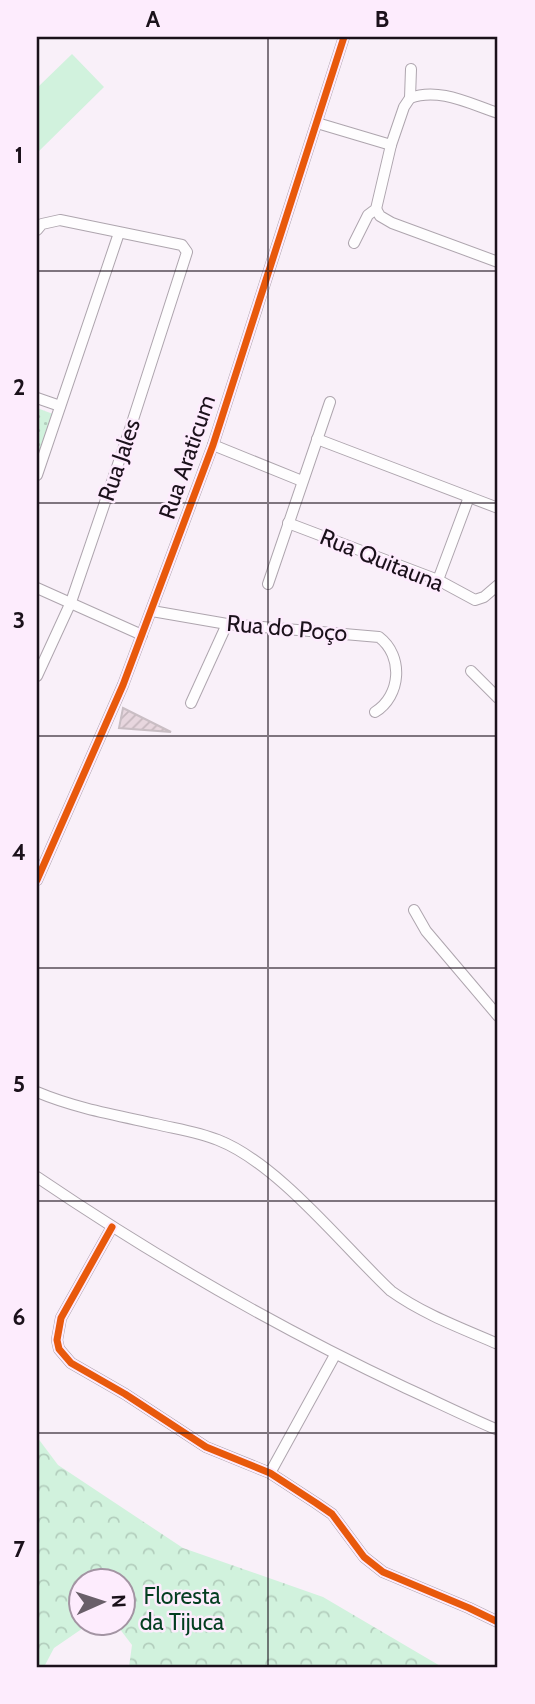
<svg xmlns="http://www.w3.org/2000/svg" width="535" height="1704" font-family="Cabin,sans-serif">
	<defs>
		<pattern id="forest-crowns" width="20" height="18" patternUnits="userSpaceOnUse" patternTransform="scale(1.75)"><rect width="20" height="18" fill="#d1f2dd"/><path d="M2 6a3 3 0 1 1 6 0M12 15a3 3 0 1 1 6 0" fill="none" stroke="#b3cebd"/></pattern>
		<pattern id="park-dots" width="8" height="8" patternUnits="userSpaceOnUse" patternTransform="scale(1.75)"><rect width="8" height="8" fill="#d1f2dd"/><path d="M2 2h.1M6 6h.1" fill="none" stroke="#b3cebd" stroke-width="1.8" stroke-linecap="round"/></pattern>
		<pattern id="building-hatch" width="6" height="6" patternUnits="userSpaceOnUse" patternTransform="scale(1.75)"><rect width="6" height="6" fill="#e7d6de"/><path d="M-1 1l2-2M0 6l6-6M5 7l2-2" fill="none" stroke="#c6b7be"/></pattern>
	</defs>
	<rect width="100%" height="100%" fill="#f9f0f9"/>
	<!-- grass -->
	<polygon fill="#d1f2dd" points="72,54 104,87 37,153 37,88"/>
	<!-- forest -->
	<polygon fill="url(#forest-crowns)" points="37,1437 58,1465 183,1548 323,1597 442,1667 129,1667 132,1645 116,1624 122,1624 122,1582 80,1582 80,1624 89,1624 54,1648 44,1667 37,1667"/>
	<!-- park -->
	<polygon fill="url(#park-dots)" points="37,408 53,414 37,464"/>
	<!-- building -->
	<polygon fill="url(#building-hatch)" stroke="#c9bec4" stroke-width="2" points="123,708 171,732 119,728"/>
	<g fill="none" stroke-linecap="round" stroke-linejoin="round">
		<!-- minor casing -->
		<g stroke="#aea5ae" stroke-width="12">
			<g id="minor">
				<path d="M 410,98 C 439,87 470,104 498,113"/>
				<polyline points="317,123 391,145"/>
				<polyline points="376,209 380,216 392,223 498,262"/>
				<polyline points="37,230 42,224 60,220 182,245 187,252 130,429 71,602 37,676"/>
				<polyline points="354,243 368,215 376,209 391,145 404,107 410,98 411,69"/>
				<polyline points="37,398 60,406"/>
				<polyline points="317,439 498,508"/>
				<polyline points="213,445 302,481"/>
				<polyline points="37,475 119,233"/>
				<polyline points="288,523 438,580 475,600 484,597 498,585"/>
				<polyline points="438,580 469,497"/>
				<polyline points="268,584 330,402"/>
				<polyline points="37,588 142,635"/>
				<path d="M 152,611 L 227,624 L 379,637 C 404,656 401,696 375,712"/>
				<polyline points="471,671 498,698"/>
				<polyline points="191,703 227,624"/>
				<polyline points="37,880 123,685 213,445 344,37"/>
				<polyline points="414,910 426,931 498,1016"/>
				<path d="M 37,1092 C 75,1108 115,1115 156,1124 C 177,1129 198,1132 218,1140 C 279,1164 343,1246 391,1291 C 423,1314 461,1328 498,1344"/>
				<path d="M 37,1177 C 155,1257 276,1327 406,1388 C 437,1402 467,1417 498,1430"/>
				<polyline points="112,1227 61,1318 57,1340 59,1349 71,1363 125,1394 206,1447 270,1473 316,1503 332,1514 364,1557 383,1572 469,1608 498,1622"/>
				<polyline points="270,1473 335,1355"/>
			</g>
		</g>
		<!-- minor -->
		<use href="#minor" stroke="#fefdfe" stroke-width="10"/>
		<!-- cycleway casing -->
		<g stroke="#fdecfd" stroke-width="11">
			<g id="cycleway">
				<polyline points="37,880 123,685 213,445 344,37"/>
				<polyline points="112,1227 61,1318 57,1340 59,1349 71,1363 125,1394 206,1447 270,1473 316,1503 332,1514 364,1557 383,1572 469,1608 498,1622"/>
			</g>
		</g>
		<!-- cycleway -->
		<use href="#cycleway" stroke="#e8590c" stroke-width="7"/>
	</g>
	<!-- grid -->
	<path fill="none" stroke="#1b111b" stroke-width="2" stroke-opacity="0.55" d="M 268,37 L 268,1667M 37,271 L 498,271M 37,503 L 498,503M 37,736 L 498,736M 37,968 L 498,968M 37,1201 L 498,1201M 37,1433 L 498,1433"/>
	<g text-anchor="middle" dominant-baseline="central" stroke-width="5" stroke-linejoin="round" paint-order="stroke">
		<!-- street labels -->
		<g font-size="23" fill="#1b111b" stroke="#fdecfd">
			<text transform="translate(187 457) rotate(-71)">Rua Araticum</text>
			<text transform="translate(119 460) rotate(-71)">Rua Jales</text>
			<text transform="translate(382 560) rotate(22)">Rua Quitauna</text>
			<text transform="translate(287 628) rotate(5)">Rua do Poço</text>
		</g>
		<!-- park labels -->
		<g font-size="23" fill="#033e20" stroke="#fdecfd">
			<text x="182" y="1596">Floresta<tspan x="182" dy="26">da Tijuca</tspan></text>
		</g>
	</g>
	<!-- border -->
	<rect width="535" height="1704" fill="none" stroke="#fdecfd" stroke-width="77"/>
	<!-- north arrow -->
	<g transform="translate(102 1602) rotate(87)"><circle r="33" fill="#fdecfd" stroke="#a394a3" stroke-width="2"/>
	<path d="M0-5L12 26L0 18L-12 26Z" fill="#695f69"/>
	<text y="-10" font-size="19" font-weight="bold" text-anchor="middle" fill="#1b111b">N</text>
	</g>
	<rect x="38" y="38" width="458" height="1628" fill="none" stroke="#1b111b" stroke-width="2.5"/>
	<g font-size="23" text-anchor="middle" font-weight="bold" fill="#1b111b">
		<text x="153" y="27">A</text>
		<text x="382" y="27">B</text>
		<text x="19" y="163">1</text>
		<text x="19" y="395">2</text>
		<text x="19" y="628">3</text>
		<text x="19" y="860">4</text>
		<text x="19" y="1092">5</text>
		<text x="19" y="1325">6</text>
		<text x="19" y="1557">7</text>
	</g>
</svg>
